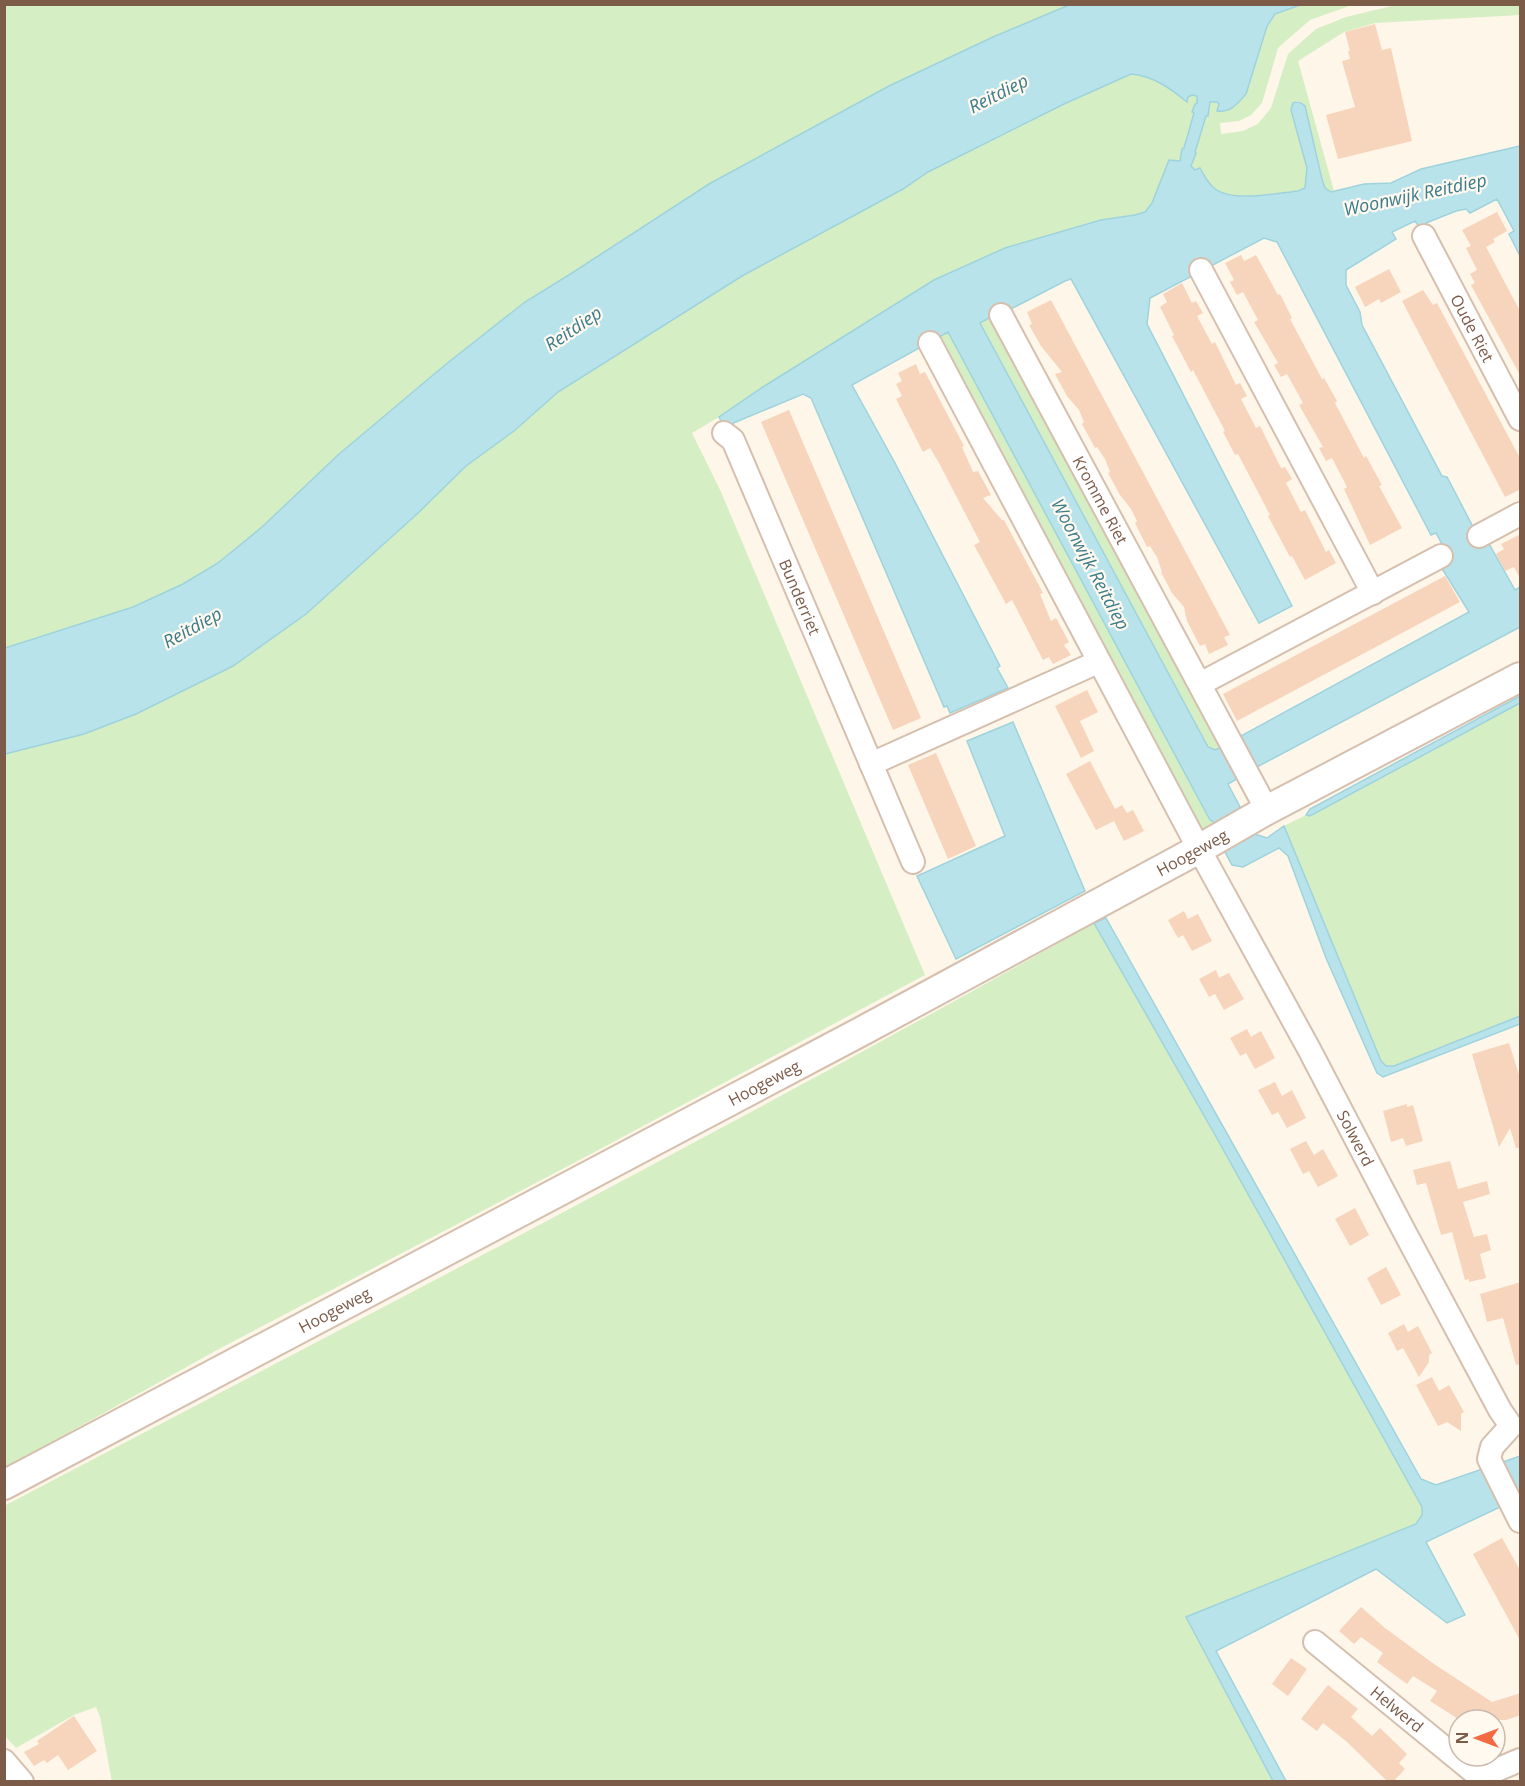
<svg xmlns="http://www.w3.org/2000/svg" width="1525" height="1786" font-family="'Open Sans',sans-serif">
	<rect width="100%" height="100%" fill="#fef6e8"/>
	<!-- green -->
	<g fill="#d5eec4">
		<polygon points="5,5 1069,5 993,37 889,86 709,184 572,273 525,302 445,365 338,455 262,527 218,563 183,584 133,607 5,648"/>
		<path d="M 1300,5 L 1352,5 L 1310,20 L 1288,39 L 1278,48 L 1262,103 L 1251,115 L 1239,121 L 1220,123 L 1221,134 L 1243,131 L 1258,124 L 1271,108 L 1288,54 L 1316,29 L 1346,17 L 1396,5 L 1520,5 L 1520,15 L 1375,23 L 1344,32 L 1298,61 L 1334,191 L 1331,192 L 1325,188 L 1305,106 L 1301,102 L 1296,101 L 1291,110 L 1307,168 L 1305,188 L 1298,191 C 1276,192 1232,203 1214,188 C 1208,183 1204,176 1201,168 L 1195,170 L 1191,166 L 1210,102 L 1215,101 L 1219,104 L 1219,106 L 1233,108 L 1246,94 L 1267,26 L 1275,14 Z"/>
		<path d="M 1131,74 C 1153,76 1170,88 1186,102 L 1189,96 L 1192,95 L 1197,96 L 1198,99 L 1180,162 L 1169,160 L 1152,203 L 1145,212 L 1135,215 L 1101,220 L 1005,248 L 934,280 L 763,387 L 719,417 L 692,433 L 721,492 L 925,975 L 589,1155 L 217,1350 L 5,1468 L 5,754 L 136,714 L 233,666 L 306,614 L 417,514 L 466,466 L 514,431 L 558,392 L 742,276 L 903,189 L 928,172 L 1064,104 Z"/>
		<polygon points="992,316 1221,745 1220,748 1215,750 1208,747 980,322"/>
		<polygon points="948,332 1210,820 1216,823 1200,831 938,337"/>
		<polygon points="1520,703 1520,1016 1394,1066 1386,1067 1381,1061 1284,826 1306,815 1310,816"/>
		<path d="M 1094,923 L 1214,1133 L 1422,1506 L 1422,1514 L 1416,1524 L 1186,1617 L 1273,1781 L 112,1782 L 100,1717 L 96,1707 L 74,1715 L 16,1748 L 5,1736 L 4,1506 C 369,1314 735,1126 1094,923 Z"/>
	</g>
	<!-- water -->
	<g fill="#b9e3eb" stroke="#9ed3dd" stroke-width="1.5" fill-rule="evenodd">
		<path d="M 1069,5 L 1300,5 L 1275,14 L 1267,26 L 1246,94 C 1238,103 1231,113 1217,111 L 1219,104 L 1217,102 L 1210,102 L 1208,116 L 1206,116 L 1195,152 L 1196,153 L 1191,166 L 1195,170 L 1200,168 C 1204,175 1207,182 1214,188 C 1232,203 1276,193 1298,191 L 1305,188 L 1307,168 L 1291,110 L 1293,103 C 1298,101 1301,102 1305,106 L 1322,179 L 1325,188 L 1331,192 L 1364,184 L 1391,183 L 1421,169 L 1520,146 L 1520,256 L 1509,234 L 1514,231 L 1497,199 L 1470,213 L 1466,209 L 1456,211 L 1426,223 L 1427,227 L 1421,230 L 1415,221 L 1392,232 L 1396,239 L 1346,270 L 1346,285 L 1360,312 L 1362,325 L 1442,476 L 1447,477 L 1482,544 L 1488,542 L 1515,590 L 1520,587 L 1520,627 L 1257,767 L 1231,765 L 1237,779 L 1228,784 L 1240,807 L 1236,812 L 1251,833 L 1267,838 L 1284,826 L 1381,1061 L 1386,1066 L 1394,1066 L 1520,1016 L 1520,1024 L 1383,1077 L 1377,1073 L 1326,958 L 1288,856 L 1279,848 L 1243,867 L 1232,865 L 1225,852 L 1228,846 L 1216,823 L 1210,820 L 948,332 L 852,385 L 895,463 L 1000,666 L 997,668 L 1008,688 L 950,713 L 947,706 L 944,707 L 811,398 L 803,394 L 724,427 L 719,417 L 763,387 L 934,280 L 1005,248 L 1101,220 L 1135,215 L 1145,212 L 1152,203 L 1169,160 L 1180,161 L 1182,149 L 1184,148 L 1194,113 L 1192,112 L 1195,104 L 1197,103 L 1197,96 L 1192,95 L 1188,97 L 1187,102 C 1170,88 1153,76 1131,74 L 1064,104 L 928,172 L 903,189 L 742,276 L 558,392 L 514,431 L 466,466 L 417,514 L 306,614 L 233,666 L 136,714 L 84,734 L 5,754 L 5,648 L 133,607 L 183,584 L 218,563 L 262,527 L 338,455 L 445,365 L 525,302 L 572,273 L 709,184 L 889,86 L 993,37 ZM 1264,238 L 1277,242 L 1431,535 L 1436,533 L 1451,561 L 1441,567 L 1469,612 L 1239,737 L 1228,760 L 1220,748 L 1215,750 L 1208,747 L 980,323 L 1008,307 L 1009,310 L 1065,281 L 1071,279 L 1259,623 L 1292,606 L 1147,324 L 1150,298 Z"/>
		<polygon points="1520,696 1520,703 1310,816 1306,815 1310,809"/>
		<polygon points="1013,722 1085,891 956,959 917,876 1005,836 967,741"/>
		<polygon points="1106,918 1421,1479 1436,1485 1520,1456 1520,1495 1500,1507 1426,1542 1465,1615 1447,1623 1376,1569 1216,1651 1286,1781 1273,1781 1186,1617 1416,1524 1422,1515 1422,1507 1214,1133 1094,923"/>
	</g>
	<!-- building -->
	<g fill="#f7d4bc">
		<polygon points="1375,24 1382,50 1391,48 1412,141 1338,159 1326,115 1355,107 1342,61 1350,59 1348,51 1350,51 1345,32"/>
		<polygon points="1497,212 1507,231 1493,239 1495,242 1486,247 1521,313 1521,377 1471,285 1475,283 1470,274 1477,270 1466,248 1471,246 1462,230"/>
		<polygon points="1241,255 1244,261 1256,255 1278,295 1280,294 1292,318 1290,319 1322,379 1324,378 1337,401 1335,403 1364,458 1366,456 1382,485 1379,486 1402,528 1370,545 1344,489 1347,487 1332,458 1326,461 1319,448 1323,447 1299,405 1303,403 1287,374 1281,377 1274,365 1278,363 1254,322 1258,320 1243,292 1237,295 1230,282 1234,280 1225,263"/>
		<polygon points="1389,269 1401,292 1381,303 1379,299 1365,307 1355,287"/>
		<polygon points="1182,283 1192,303 1196,301 1203,313 1197,316 1212,344 1215,342 1236,385 1240,383 1247,396 1241,399 1256,428 1260,426 1281,468 1285,467 1292,479 1286,483 1301,512 1305,510 1326,552 1329,550 1336,563 1305,580 1292,556 1290,557 1268,516 1270,515 1238,454 1235,455 1223,432 1225,431 1193,370 1191,372 1172,336 1174,335 1160,307 1167,302 1163,294"/>
		<polygon points="1423,290 1433,305 1437,303 1521,460 1521,489 1505,497 1402,301"/>
		<polygon points="1051,300 1230,635 1224,637 1228,645 1209,654 1205,644 1200,646 1187,621 1184,607 1172,593 1161,572 1162,572 1157,557 1150,546 1147,547 1135,523 1137,521 1131,509 1120,495 1108,473 1110,472 1105,459 1097,447 1095,448 1082,424 1084,422 1079,410 1067,396 1055,374 1062,372 1041,346 1029,325 1032,324 1027,312"/>
		<polygon points="916,364 920,374 925,372 964,446 962,447 973,472 978,471 991,495 983,498 1002,520 1004,520 1043,593 1040,594 1051,621 1056,618 1069,642 1064,645 1071,655 1053,664 1049,657 1043,660 1012,600 1006,604 974,545 980,542 939,463 930,448 923,452 896,399 902,396 896,384 902,381 898,373"/>
		<polygon points="789,410 921,718 893,730 761,422"/>
		<polygon points="1521,534 1521,580 1514,567 1505,571 1496,554 1504,549 1501,544"/>
		<polygon points="1445,576 1460,602 1237,721 1223,694"/>
		<polygon points="1087,690 1098,712 1080,721 1094,751 1081,758 1055,706"/>
		<polygon points="936,753 976,846 948,859 908,765"/>
		<polygon points="1090,761 1115,809 1122,805 1127,813 1133,810 1144,831 1124,841 1114,821 1096,830 1066,774"/>
		<polygon points="1184,911 1188,919 1198,914 1212,941 1192,951 1183,935 1178,938 1168,920"/>
		<polygon points="1216,970 1219,978 1229,973 1244,999 1224,1010 1215,994 1209,997 1199,979"/>
		<polygon points="1247,1029 1251,1037 1261,1031 1275,1058 1255,1069 1246,1053 1240,1056 1230,1038"/>
		<polygon points="1509,1043 1521,1081 1521,1148 1516,1148 1510,1128 1499,1147 1472,1054"/>
		<polygon points="1275,1082 1282,1096 1292,1090 1306,1118 1287,1128 1278,1112 1272,1115 1258,1090"/>
		<polygon points="1407,1104 1407,1107 1413,1105 1423,1141 1406,1146 1403,1138 1391,1142 1383,1111"/>
		<polygon points="1306,1141 1314,1155 1323,1149 1338,1176 1318,1187 1309,1171 1303,1174 1290,1149"/>
		<polygon points="1450,1161 1458,1189 1487,1181 1490,1194 1463,1202 1474,1237 1487,1234 1491,1250 1480,1254 1486,1278 1469,1282 1469,1279 1465,1280 1452,1232 1441,1235 1426,1183 1417,1185 1413,1170"/>
		<polygon points="1355,1208 1369,1235 1350,1246 1335,1219"/>
		<polygon points="1386,1267 1401,1295 1381,1305 1367,1278"/>
		<polygon points="1521,1282 1521,1364 1516,1365 1503,1318 1487,1322 1480,1294"/>
		<polygon points="1404,1324 1408,1332 1418,1326 1432,1353 1429,1355 1429,1362 1419,1377 1403,1348 1397,1351 1388,1333"/>
		<polygon points="1432,1377 1439,1391 1449,1385 1464,1412 1461,1414 1461,1431 1447,1422 1438,1426 1416,1385"/>
		<polygon points="1502,1538 1521,1572 1521,1642 1473,1554"/>
		<polygon points="1361,1607 1385,1628 1434,1664 1492,1702 1521,1693 1521,1715 1506,1720 1480,1720 1468,1712 1463,1720 1460,1720 1430,1701 1437,1691 1413,1676 1407,1684 1377,1662 1383,1653 1361,1637 1354,1644 1339,1631"/>
		<polygon points="1291,1658 1307,1669 1288,1696 1272,1684"/>
		<polygon points="1328,1685 1358,1709 1351,1717 1362,1727 1372,1736 1380,1728 1407,1754 1399,1763 1405,1769 1393,1782 1388,1782 1346,1741 1323,1723 1317,1731 1301,1719"/>
		<polygon points="74,1716 97,1751 68,1770 58,1755 47,1763 44,1760 34,1766 24,1752 39,1744 37,1741"/>
	</g>
	<g fill="none" stroke-linecap="round" stroke-linejoin="round">
		<!-- minor casing -->
		<g stroke="#d5bfae" stroke-width="26">
			<g id="minor">
				<path id="s1" d="M 1424,236 L 1520,419"/>
				<polyline points="1201,270 1373,593"/>
				<path id="s2" d="M 1001,315 L 1267,810"/>
				<path id="s3" d="M 930,343 L 1199,849 L 1309,1049 L 1403,1229 L 1500,1410 L 1511,1426"/>
				<path id="s4" d="M 724,433 L 733,440 L 913,862"/>
				<polyline points="1479,536 1520,514"/>
				<polyline points="1200,684 1441,556"/>
				<polyline points="871,764 1098,662"/>
				<polyline points="1511,1426 1492,1447 1489,1459 1520,1521"/>
				<path id="s5" d="M 1315,1642 L 1480,1777 L 1520,1760"/>
				<polyline points="4,1761 22,1782"/>
			</g>
		</g>
		<!-- tertiary casing -->
		<g stroke="#d5bfae" stroke-width="32">
			<g id="tertiary">
				<path id="s6" d="M 4,1485 L 864,1030 L 1199,849 L 1267,810 L 1520,677"/>
			</g>
		</g>
		<!-- minor -->
		<use href="#minor" stroke="#fff" stroke-width="22"/>
		<!-- tertiary -->
		<use href="#tertiary" stroke="#fff" stroke-width="28"/>
	</g>
	<g text-anchor="middle" dominant-baseline="central" stroke-width="4.5" stroke-linejoin="round" paint-order="stroke">
		<!-- street labels -->
		<g font-size="16" fill="#7c5b48" stroke="#fff9f0">
			<text stroke="none"><textPath href="#s1" startOffset="104">Oude Riet</textPath></text>
			<text stroke="none"><textPath href="#s2" startOffset="210">Kromme Riet</textPath></text>
			<text stroke="none"><textPath href="#s4" startOffset="182">Bunderriet</textPath></text>
			<text stroke="none"><textPath href="#s6" startOffset="1346">Hoogeweg</textPath></text>
			<text stroke="none"><textPath href="#s6" startOffset="860">Hoogeweg</textPath></text>
			<text stroke="none"><textPath href="#s3" startOffset="902">Solwerd</textPath></text>
			<text stroke="none"><textPath href="#s6" startOffset="374">Hoogeweg</textPath></text>
			<text stroke="none"><textPath href="#s5" startOffset="106">Helwerd</textPath></text>
		</g>
		<!-- water labels -->
		<g font-size="18" font-style="italic" fill="#3c7c8a" stroke="#fff9f0">
			<text transform="translate(998 93) rotate(-27)">Reitdiep</text>
			<text transform="translate(1415 194) rotate(-12)">Woonwijk Reitdiep</text>
			<text transform="translate(573 328) rotate(-34)">Reitdiep</text>
			<text transform="translate(1091 564) rotate(62)">Woonwijk Reitdiep</text>
			<text transform="translate(192 627) rotate(-29)">Reitdiep</text>
		</g>
	</g>
	<!-- border -->
	<rect width="1525" height="1786" fill="none" stroke="#7c5b48" stroke-width="12"/>
	<!-- north arrow -->
	<g transform="translate(1477 1738) rotate(270)"><circle r="28" fill="#fff9f0" stroke="#cbbaad" stroke-width="1.5"/>
	<path d="M0-4.5L10 22L0 15L-10 22Z" fill="#f36a42"/>
	<text y="-9" font-size="16" font-weight="bold" text-anchor="middle" fill="#7c5b48">N</text>
	</g>
</svg>
